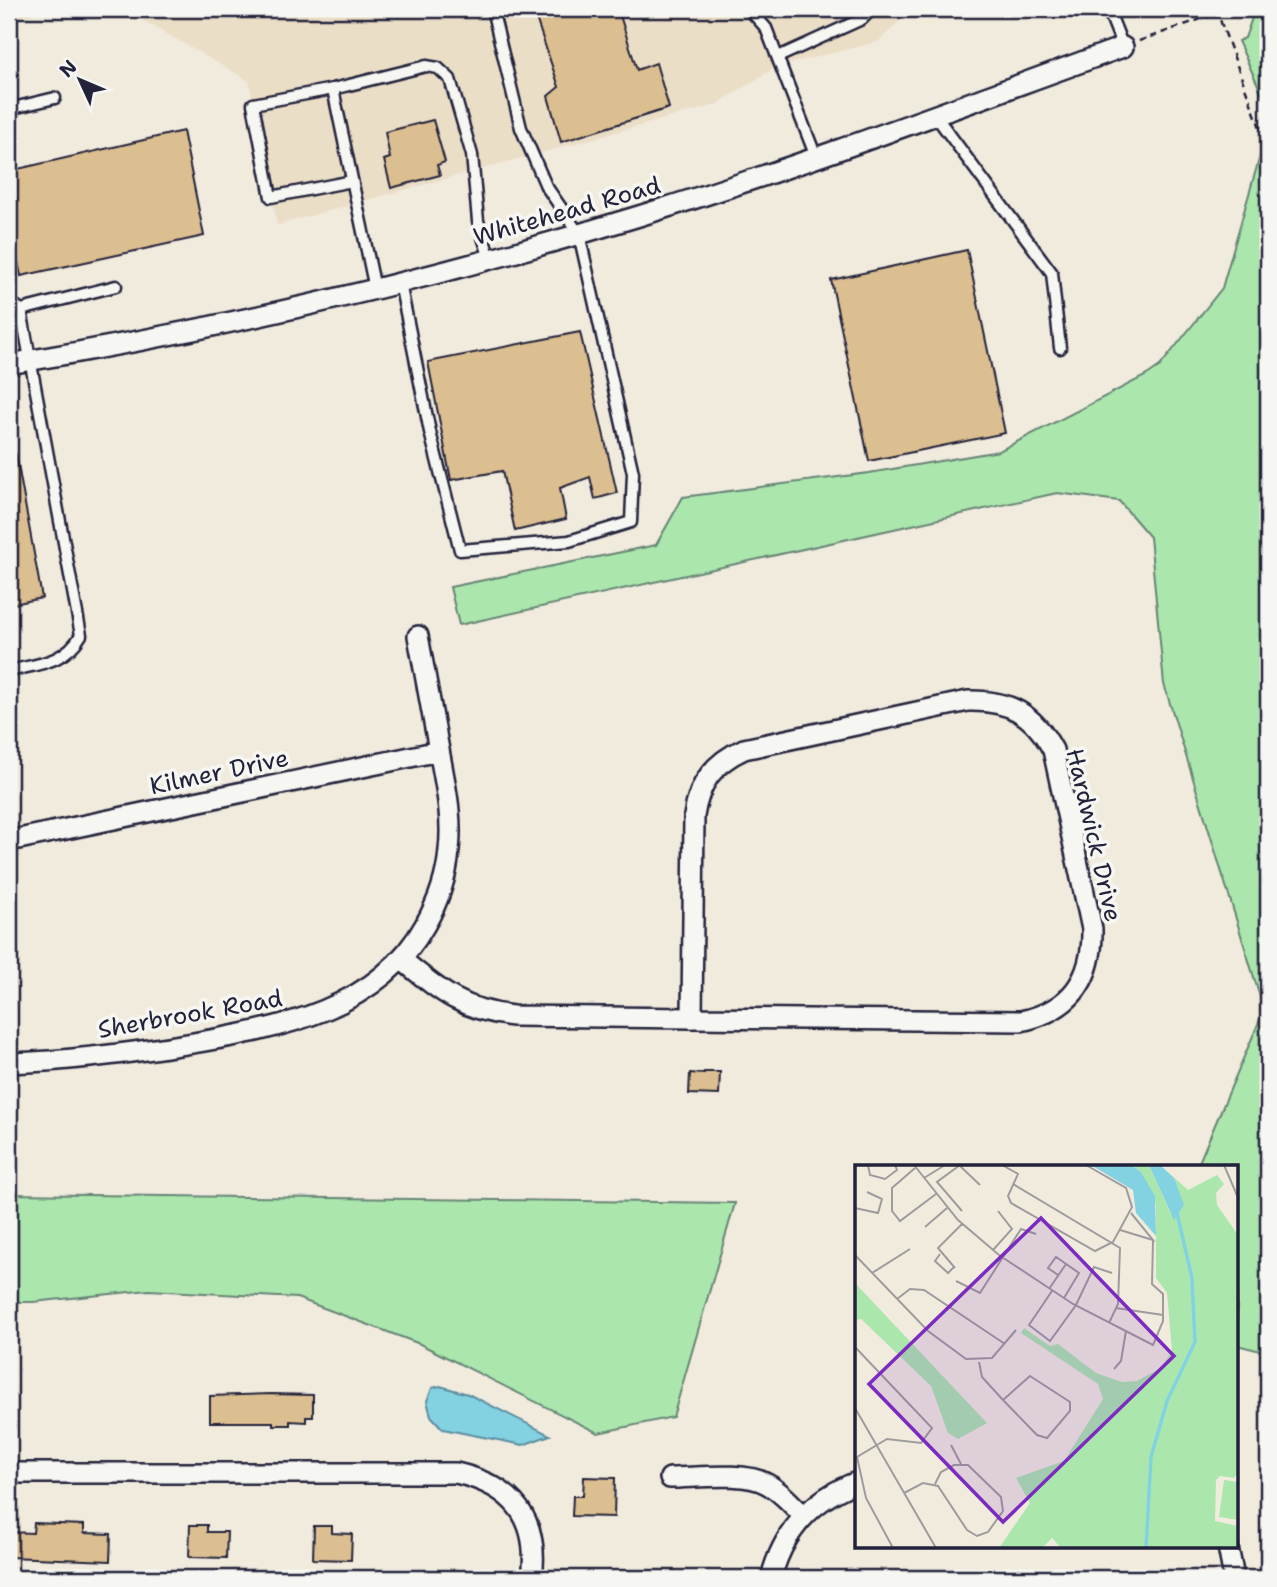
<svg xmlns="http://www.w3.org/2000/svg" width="1277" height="1587" font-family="'Shantell Sans',sans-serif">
	<rect width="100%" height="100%" fill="#f1ebde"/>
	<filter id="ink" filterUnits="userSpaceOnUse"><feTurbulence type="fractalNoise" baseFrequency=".0143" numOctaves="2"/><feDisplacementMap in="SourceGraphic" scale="14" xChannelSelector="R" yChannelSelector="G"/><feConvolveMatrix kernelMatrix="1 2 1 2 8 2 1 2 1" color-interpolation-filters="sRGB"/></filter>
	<g filter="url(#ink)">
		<!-- built -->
		<g fill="#ebdec7">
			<polygon points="9,9 49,9 9,20"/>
			<polygon points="123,9 913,9 878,42 776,67 716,105 277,225 249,81"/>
		</g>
		<!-- green -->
		<g fill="#abe7ad" stroke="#668474" stroke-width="2">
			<polygon points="1255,9 1268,9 1268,107 1238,41 1245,38"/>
			<polygon points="1268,128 1268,1353 1237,1345 1237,1167 1197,1167 1264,1010 1164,684 1150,537 1119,501 1057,493 459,625 450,587 656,545 683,497 869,473 999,451 1147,375 1160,366 1222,288"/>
			<polygon points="9,1194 735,1203 673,1417 598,1433 420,1344 297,1298 149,1290 33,1302 9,1302"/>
		</g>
		<!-- water -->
		<polygon fill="#83d2e1" stroke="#5c8c9f" stroke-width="2" points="440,1386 468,1394 550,1435 523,1445 443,1429 431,1416 427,1401 432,1388"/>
		<!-- building -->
		<g fill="#dcbf90" stroke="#22223b" stroke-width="2">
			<polygon points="533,9 618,9 637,70 656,63 669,108 561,142 548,96 559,87"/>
			<polygon points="433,120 445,162 437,165 440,175 391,188 384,160 390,158 385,132"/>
			<polygon points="183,131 204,236 21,276 9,220 9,171"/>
			<polygon points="967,250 1005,433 869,461 831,280"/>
			<polygon points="580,332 617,493 595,499 590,477 560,488 566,519 515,531 502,471 451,480 428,362"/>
			<polygon points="16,454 42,598 9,605 9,455"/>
			<polygon points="704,1072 720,1072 719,1095 689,1094 690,1073 704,1074"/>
			<polygon points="272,1394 313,1395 313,1417 306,1417 306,1422 290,1421 290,1425 273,1425 273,1422 210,1422 210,1396"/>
			<polygon points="584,1477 615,1478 614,1517 572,1516 573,1496 583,1496"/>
			<polygon points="34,1523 84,1525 84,1533 111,1534 110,1561 9,1557 9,1532 33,1533"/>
			<polygon points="190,1525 207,1525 207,1532 227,1532 226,1558 189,1557"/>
			<polygon points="314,1526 332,1526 332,1533 352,1534 351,1560 313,1559"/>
		</g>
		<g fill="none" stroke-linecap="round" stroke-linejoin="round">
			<!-- lane casing -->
			<g stroke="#22223b" stroke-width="15">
				<g id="lane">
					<polyline points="749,9 766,28 816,157"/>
					<polyline points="1108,9 1123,47"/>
					<polyline points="778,57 862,19 872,9"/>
					<polyline points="333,89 375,289"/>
					<polyline points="9,109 55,98"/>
					<polyline points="935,115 1052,273 1060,348"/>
					<polyline points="352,181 271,197 253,104 333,89 426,66 438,68 450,79 472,155 478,221 490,259"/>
					<polyline points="400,283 430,432 460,550 569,541 631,522 633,473 579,234 546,186 521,128 492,9"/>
					<path d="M 9,301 L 21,310 L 81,635 C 65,663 38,664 9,671"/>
					<polyline points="21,310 116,286"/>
				</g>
			</g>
			<!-- street casing -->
			<g stroke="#22223b" stroke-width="24">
				<g id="street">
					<path d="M 9,364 C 222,329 432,280 639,216 C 802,166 962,105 1123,47"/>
					<path d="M 968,701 C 1009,700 1033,713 1053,750 L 1092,929 C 1093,979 1071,1010 1021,1021 L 692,1018 L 694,816 C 699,783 713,763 744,749 Z"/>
					<polyline points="9,841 439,751"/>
					<path d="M 401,959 C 440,991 461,1010 513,1016 L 692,1018"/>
					<path d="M 9,1063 C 70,1061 132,1053 193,1043 C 280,1028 378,1010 425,925 C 438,902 447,877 449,850 C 453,816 445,783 439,750 C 432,712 425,674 418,636"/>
					<path d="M 9,1473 L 456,1473 C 513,1486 540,1518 532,1578"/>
					<path d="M 670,1478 C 696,1478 744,1471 767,1484 C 781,1491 792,1505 804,1516"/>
					<polyline points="1228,1547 1234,1578"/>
					<path d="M 771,1578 C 783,1532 812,1499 857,1482"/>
				</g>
			</g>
			<!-- path -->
			<g stroke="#22223b" stroke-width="2.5" stroke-dasharray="7 5" stroke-linecap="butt">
				<polyline points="1216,9 1268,149"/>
				<polyline points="1139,41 1218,13"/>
			</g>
			<!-- lane -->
			<use href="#lane" stroke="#f6f6f2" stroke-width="10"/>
			<!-- street -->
			<use href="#street" stroke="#f6f6f2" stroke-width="19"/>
		</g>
	</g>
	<g text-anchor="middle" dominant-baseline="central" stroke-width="7" stroke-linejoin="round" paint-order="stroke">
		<!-- street labels -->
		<g font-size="24" fill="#22223b" stroke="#f6f6f2">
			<text transform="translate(567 211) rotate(-16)">Whitehead Road</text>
			<text transform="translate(219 772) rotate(-12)">Kilmer Drive</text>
			<text transform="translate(1094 835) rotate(77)">Hardwick Drive</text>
			<text transform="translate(190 1014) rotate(-10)">Sherbrook Road</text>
		</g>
	</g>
	<!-- overview -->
	<g transform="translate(855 1165)">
		<rect width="383" height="383" fill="#f1ebde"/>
		<path d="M 276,0 L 294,0 L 316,49 L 319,13 L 305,0 L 333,25 L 362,10 L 369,19 L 361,28 L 362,40 L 383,70 L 384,306 L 379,313 L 365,311 L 361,315 L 360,356 L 383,361 L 383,383 L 206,383 L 197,373 L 187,383 L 144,383 L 175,338 L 161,313 L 209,296 L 248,234 L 243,219 L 166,168 L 169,163 L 195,181 L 203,179 L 241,208 L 267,217 L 282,216 L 306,203 L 317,186 L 312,128 L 301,113 L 301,40 L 286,7 ZM 0,118 L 132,258 L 103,274 L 93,268 L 76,221 L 6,154 L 0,155 ZM 369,315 L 383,317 L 383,355 L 364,352 Z" fill="#abe7ad"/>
		<path d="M 236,0 L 276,0 L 286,7 L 300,31 L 301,71 L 281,48 L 278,25 ZM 294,0 L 305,0 L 319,13 L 329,40 L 319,55 Z" fill="#83d2e1"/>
		<path fill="none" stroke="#83d2e1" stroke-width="3.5" d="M 291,383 L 296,292 L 312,236 L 340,177 L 337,113 L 322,48"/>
		<path fill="none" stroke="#9e9b9d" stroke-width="2" d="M 13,0 L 15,10 L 30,14 L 42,5 L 40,0M 59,0 L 103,55 L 144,90 L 218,139 L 298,180 L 308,156 L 308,129 L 297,119 L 298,75M 105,0 L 82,17 L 107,46M 147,0 L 163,9 L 153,31 L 156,38 L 240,86 L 258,77 L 277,42 L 271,23 L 231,0M 369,0 L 384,35M 105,1 L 125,20M 60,3 L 37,23 L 37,46 L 45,56 L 81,29M 69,13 L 90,0M 158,19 L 265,83 L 263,139 L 254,158M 0,43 L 23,48 L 27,34 L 12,27M 70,62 L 92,43M 265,65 L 298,75 L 276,48M 138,85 L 157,64 L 143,46M 85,89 L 80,96 L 93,108 L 99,102M 0,90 L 73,166 L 111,194 L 137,193 L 161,165M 100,103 L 83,83 L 107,59M 17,108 L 55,84M 203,110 L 193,103 L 201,92 L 224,108 L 209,133M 101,116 L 125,128 L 166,64 L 181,69M 194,124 L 211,99M 197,126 L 174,160 L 195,176 L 221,140 L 239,102 L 257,108M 42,134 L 55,124 L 69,125 L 150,179M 261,143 L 308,150M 0,182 L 77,263 L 66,278 L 32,274 L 2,292 L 11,333 L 38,383M 124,197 L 127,212 L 148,235M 259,204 L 266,196 L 271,166M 175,211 L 215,237 L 215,246 L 192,273 L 182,270 L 148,235 ZM 0,243 L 81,383M 96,280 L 106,299M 49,328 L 68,318 L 83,321 L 112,365 L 122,371 L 133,367 L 148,346 L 146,332 L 113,300 L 99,300 L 86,307 L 80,319"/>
		<path fill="#7b2cbf" fill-opacity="0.15" stroke="#7b2cbf" stroke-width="3.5" d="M 186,53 L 319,191 L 148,357 L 14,219 Z"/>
		<rect width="383" height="383" fill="none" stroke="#22223b" stroke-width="3.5"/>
	</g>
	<!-- margin -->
	<rect width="1277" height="1587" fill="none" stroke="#f6f6f2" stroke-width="35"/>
	<rect x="18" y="18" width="1242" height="1552" fill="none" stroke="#22223b" stroke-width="2.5" filter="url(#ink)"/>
	<!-- north arrow -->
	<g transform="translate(80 80) rotate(314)" stroke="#f6f6f2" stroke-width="5" paint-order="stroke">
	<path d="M0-5L12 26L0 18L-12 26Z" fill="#22223b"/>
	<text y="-10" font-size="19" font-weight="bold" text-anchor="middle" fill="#22223b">N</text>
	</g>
</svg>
